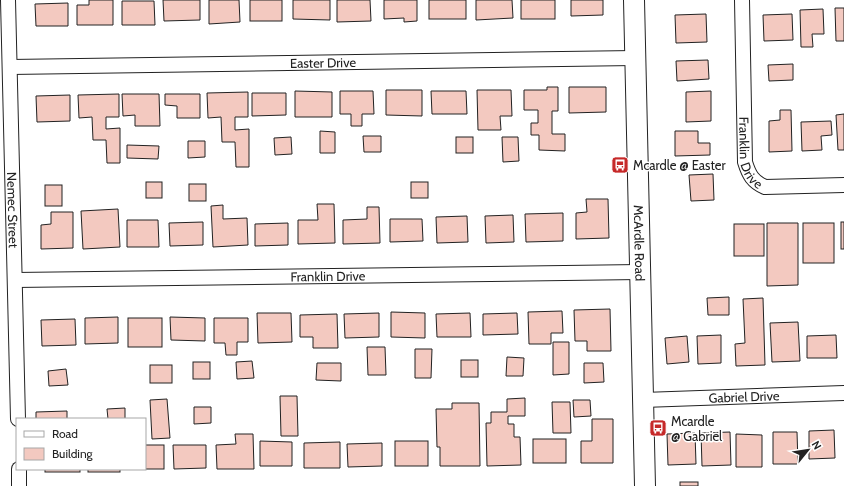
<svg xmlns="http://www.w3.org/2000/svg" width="844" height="486" font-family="Cabin,sans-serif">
	<rect width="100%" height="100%" fill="#fff"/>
	<!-- building -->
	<g fill="#f3c9c0" stroke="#222">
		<polygon points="89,0 113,0 113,25 77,25 77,5 89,5"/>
		<polygon points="163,0 200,0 200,20 164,21"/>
		<polygon points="209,0 239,0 240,22 209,24"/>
		<rect x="250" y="0" width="32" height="21"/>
		<polygon points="293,0 330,0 330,20 293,19"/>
		<polygon points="337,0 370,0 371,21 337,22"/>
		<polygon points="384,0 417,0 417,21 404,22 404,18 384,19"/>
		<rect x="429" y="0" width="37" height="19"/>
		<polygon points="476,0 512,0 513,18 476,20"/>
		<rect x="521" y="0" width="34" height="19"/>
		<polygon points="571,0 603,0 603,15 571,16"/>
		<polygon points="122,1 154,1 155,25 122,25"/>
		<polygon points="68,3 68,26 36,26 35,4"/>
		<polygon points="835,8 844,8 844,41 836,41"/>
		<polygon points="823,9 824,34 812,34 813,47 801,47 800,10"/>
		<polygon points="706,14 707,42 676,43 675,15"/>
		<polygon points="792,14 793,40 764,41 763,15"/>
		<polygon points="708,60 709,79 677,81 676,61"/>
		<polygon points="793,64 793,80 769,81 768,65"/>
		<polygon points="547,87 558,87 558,111 552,111 552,134 565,134 565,151 539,150 539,135 531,135 531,123 538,123 538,110 524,110 524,90 547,90"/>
		<polygon points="569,87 606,87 606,112 569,113"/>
		<polygon points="386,90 422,90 422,116 386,115"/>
		<polygon points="477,90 511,90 512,116 500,116 501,130 478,130"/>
		<polygon points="295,91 332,92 332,117 295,117"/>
		<polygon points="340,91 373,91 374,114 362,114 362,126 351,126 351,114 340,114"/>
		<polygon points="431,91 466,91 467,114 432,114"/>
		<polygon points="711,91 711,121 686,122 686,92"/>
		<polygon points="248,92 248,117 235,117 235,130 249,129 249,167 236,167 235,142 222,142 221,117 208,118 207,93"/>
		<polygon points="252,93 286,93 286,115 252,116"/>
		<polygon points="119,94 119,117 106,117 106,129 120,128 120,163 107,163 106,140 93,140 92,117 79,118 78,95"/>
		<polygon points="122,94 159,94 160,126 135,126 135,115 123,116"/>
		<polygon points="165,94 200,94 200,118 177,118 177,106 165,105"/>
		<polygon points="70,95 70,121 37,122 36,96"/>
		<polygon points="780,110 791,110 792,151 769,152 769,121 780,120"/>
		<polygon points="844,114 844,150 838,150 836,115"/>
		<polygon points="831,121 832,135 821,136 822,150 802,151 801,122"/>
		<polygon points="320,131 335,132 335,153 320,153"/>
		<polygon points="675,131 698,131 698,143 710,143 710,155 675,156"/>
		<polygon points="363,136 381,136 381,152 364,152"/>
		<polygon points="291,137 292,154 275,155 274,138"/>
		<rect x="456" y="137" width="17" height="16"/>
		<polygon points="502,137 518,137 519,161 503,162"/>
		<polygon points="188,141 205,141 205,157 188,158"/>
		<polygon points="127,145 159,146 158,159 127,158"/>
		<polygon points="713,174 714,200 691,201 689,175"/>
		<rect x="146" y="182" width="16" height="16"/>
		<rect x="411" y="182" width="17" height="16"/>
		<rect x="189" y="184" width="17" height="17"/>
		<rect x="45" y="185" width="17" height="21"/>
		<polygon points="586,199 608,199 609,238 576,239 576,213 587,212"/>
		<polygon points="317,204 334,204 335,243 298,244 298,220 318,220"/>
		<polygon points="223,205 223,219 247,218 248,245 213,247 211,206"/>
		<polygon points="367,207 379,207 380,243 343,244 343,220 367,219"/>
		<polygon points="118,209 120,247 83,249 81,211"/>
		<polygon points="51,212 73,212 73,248 41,249 41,225 51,224"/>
		<polygon points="563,213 563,241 526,242 525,214"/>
		<polygon points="513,215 514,242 486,243 485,216"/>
		<polygon points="467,216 468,242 437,243 436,217"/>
		<polygon points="390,219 422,219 423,241 390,242"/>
		<polygon points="127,220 158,220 159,247 127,247"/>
		<polygon points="203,222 203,245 170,246 169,223"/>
		<rect x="841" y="222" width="3" height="27"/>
		<polygon points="288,223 288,245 255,246 255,224"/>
		<polygon points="767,223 798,223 798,285 767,286"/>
		<rect x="803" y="223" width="31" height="40"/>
		<rect x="734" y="224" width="30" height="32"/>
		<polygon points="729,297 729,315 708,315 707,298"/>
		<polygon points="763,298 765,365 736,366 735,344 745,343 743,299"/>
		<polygon points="610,309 611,351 587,351 587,341 575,341 574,310"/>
		<polygon points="562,311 563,333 551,333 551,344 529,344 528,312"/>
		<polygon points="391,312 425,313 425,338 391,337"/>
		<polygon points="257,313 291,313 292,342 258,343"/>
		<polygon points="379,313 379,337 345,338 344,314"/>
		<polygon points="470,313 471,337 437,337 436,314"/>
		<polygon points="517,313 518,334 483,335 483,314"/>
		<polygon points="337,314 338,348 313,348 313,337 300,337 300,315"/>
		<polygon points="118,317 118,343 85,344 85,318"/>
		<polygon points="170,317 205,318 205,341 171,340"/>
		<rect x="128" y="318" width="34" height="29"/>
		<polygon points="214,318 248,318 248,342 237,342 237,355 226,355 225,343 214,343"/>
		<polygon points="75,319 76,345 42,346 41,320"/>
		<polygon points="798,322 800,361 772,362 770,323"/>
		<polygon points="721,335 721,363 698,364 697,336"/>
		<polygon points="836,335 837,358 807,358 807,336"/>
		<polygon points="687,336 689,362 667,364 665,338"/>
		<polygon points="553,342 569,342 569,374 553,375"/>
		<polygon points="367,347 385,347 386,375 368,375"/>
		<polygon points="415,349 432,349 431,378 415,378"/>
		<polygon points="507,357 524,358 523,376 506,376"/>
		<rect x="461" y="360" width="17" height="17"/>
		<polygon points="252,361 254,378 237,379 236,362"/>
		<rect x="193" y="362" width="17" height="17"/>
		<polygon points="317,363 341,363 341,381 316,380"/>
		<polygon points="584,363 603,363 604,382 584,383"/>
		<rect x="150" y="365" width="22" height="18"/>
		<polygon points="66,369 68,385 49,386 48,371"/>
		<polygon points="280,396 297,396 298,436 281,436"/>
		<polygon points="525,398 525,416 508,416 508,424 514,424 514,437 520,437 521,465 487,466 486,423 491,423 491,412 507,412 507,399"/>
		<polygon points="167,399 170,438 152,439 150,400"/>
		<polygon points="573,400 590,400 591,416 574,417"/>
		<polygon points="552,402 570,402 571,433 553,433"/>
		<polygon points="452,403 479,403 480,466 440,466 440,447 437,447 436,409 452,409"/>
		<polygon points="194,407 211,407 211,423 194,424"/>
		<polygon points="125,408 125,419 108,419 107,409"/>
		<polygon points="67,411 67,419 36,419 36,412"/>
		<polygon points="592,419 613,419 613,463 581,463 581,441 592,441"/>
		<polygon points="834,430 835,458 809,459 809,431"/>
		<polygon points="730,432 731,465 702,466 701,433"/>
		<polygon points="773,432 797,432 798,464 773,464"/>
		<polygon points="695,433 696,464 668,465 667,434"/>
		<polygon points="235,434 253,434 254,469 217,469 216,445 236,444"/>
		<polygon points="736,434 762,435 762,467 736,467"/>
		<rect x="533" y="439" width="33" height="24"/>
		<polygon points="260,441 292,442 292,466 260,466"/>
		<rect x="395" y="441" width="33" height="25"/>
		<polygon points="340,442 340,468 304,468 304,443"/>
		<polygon points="382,443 382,466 348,467 347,444"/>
		<rect x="145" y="445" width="19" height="24"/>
		<polygon points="173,445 206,445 206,468 174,469"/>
		<rect x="45" y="469" width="35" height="3"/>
		<rect x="88" y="469" width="32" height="3"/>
		<rect x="680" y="482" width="18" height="4"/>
	</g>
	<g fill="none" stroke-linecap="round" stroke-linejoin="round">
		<!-- minor casing -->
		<g stroke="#222" stroke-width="16">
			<g id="minor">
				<path id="s1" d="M 8,0 L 18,419"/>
				<path id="s2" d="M 742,0 L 745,162 C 749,175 753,182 765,187 L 844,185"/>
				<path id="s3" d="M 10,67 L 635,58"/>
				<path id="s4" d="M 15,280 L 640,272"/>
				<path id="s5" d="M 643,400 L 844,393"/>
				<polyline points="19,469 19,486"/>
			</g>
		</g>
		<!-- secondary casing -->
		<g stroke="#222" stroke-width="22">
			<g id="secondary">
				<path id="s6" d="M 634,0 L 645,486"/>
			</g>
		</g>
		<!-- minor -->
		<use href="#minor" stroke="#fff" stroke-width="14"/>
		<!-- secondary -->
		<use href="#secondary" stroke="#fff" stroke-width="20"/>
	</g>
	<!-- icons -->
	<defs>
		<g id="bus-square" transform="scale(0.9)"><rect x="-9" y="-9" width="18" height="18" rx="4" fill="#c62828" stroke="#fff"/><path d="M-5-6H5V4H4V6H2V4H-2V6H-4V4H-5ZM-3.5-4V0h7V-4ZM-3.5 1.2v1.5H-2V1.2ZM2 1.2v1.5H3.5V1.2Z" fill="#fff"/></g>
	</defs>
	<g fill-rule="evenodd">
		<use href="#bus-square" x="620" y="165"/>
		<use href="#bus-square" x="658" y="428"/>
	</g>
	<g text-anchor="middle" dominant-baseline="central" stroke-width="3" stroke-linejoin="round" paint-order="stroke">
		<!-- street labels -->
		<g font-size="13" fill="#222" stroke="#fff">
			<text stroke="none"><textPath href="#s3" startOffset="313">Easter Drive</textPath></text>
			<text stroke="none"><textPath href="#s2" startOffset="154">Franklin Drive</textPath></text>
			<text stroke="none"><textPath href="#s1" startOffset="210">Nemec Street</textPath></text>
			<text stroke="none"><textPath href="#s6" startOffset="243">McArdle Road</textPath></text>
			<text stroke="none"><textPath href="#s4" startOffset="313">Franklin Drive</textPath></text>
			<text stroke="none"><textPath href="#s5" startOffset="101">Gabriel Drive</textPath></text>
		</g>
		<!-- poi labels -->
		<g font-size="13" fill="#222" stroke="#fff" text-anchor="start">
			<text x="633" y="165">Mcardle @ Easter</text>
			<text x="671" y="421">Mcardle<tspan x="671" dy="15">@ Gabriel</tspan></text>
		</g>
	</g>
	<!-- legend -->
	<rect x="16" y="418" width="130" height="52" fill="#ffffff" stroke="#a7a7a7"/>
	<rect x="24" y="431" width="20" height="6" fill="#ffffff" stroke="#a7a7a7"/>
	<text x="52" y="438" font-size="12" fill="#222222">Road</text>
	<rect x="24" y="448" width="20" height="12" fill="#f3c9c0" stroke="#a7a7a7"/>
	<text x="52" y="458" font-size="12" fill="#222222">Building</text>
	<!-- north arrow -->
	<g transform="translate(808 450) rotate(60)" stroke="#ffffff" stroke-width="3" paint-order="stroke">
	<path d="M0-3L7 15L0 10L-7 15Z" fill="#222222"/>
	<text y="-6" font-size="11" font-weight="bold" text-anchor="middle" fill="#222222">N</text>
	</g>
</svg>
